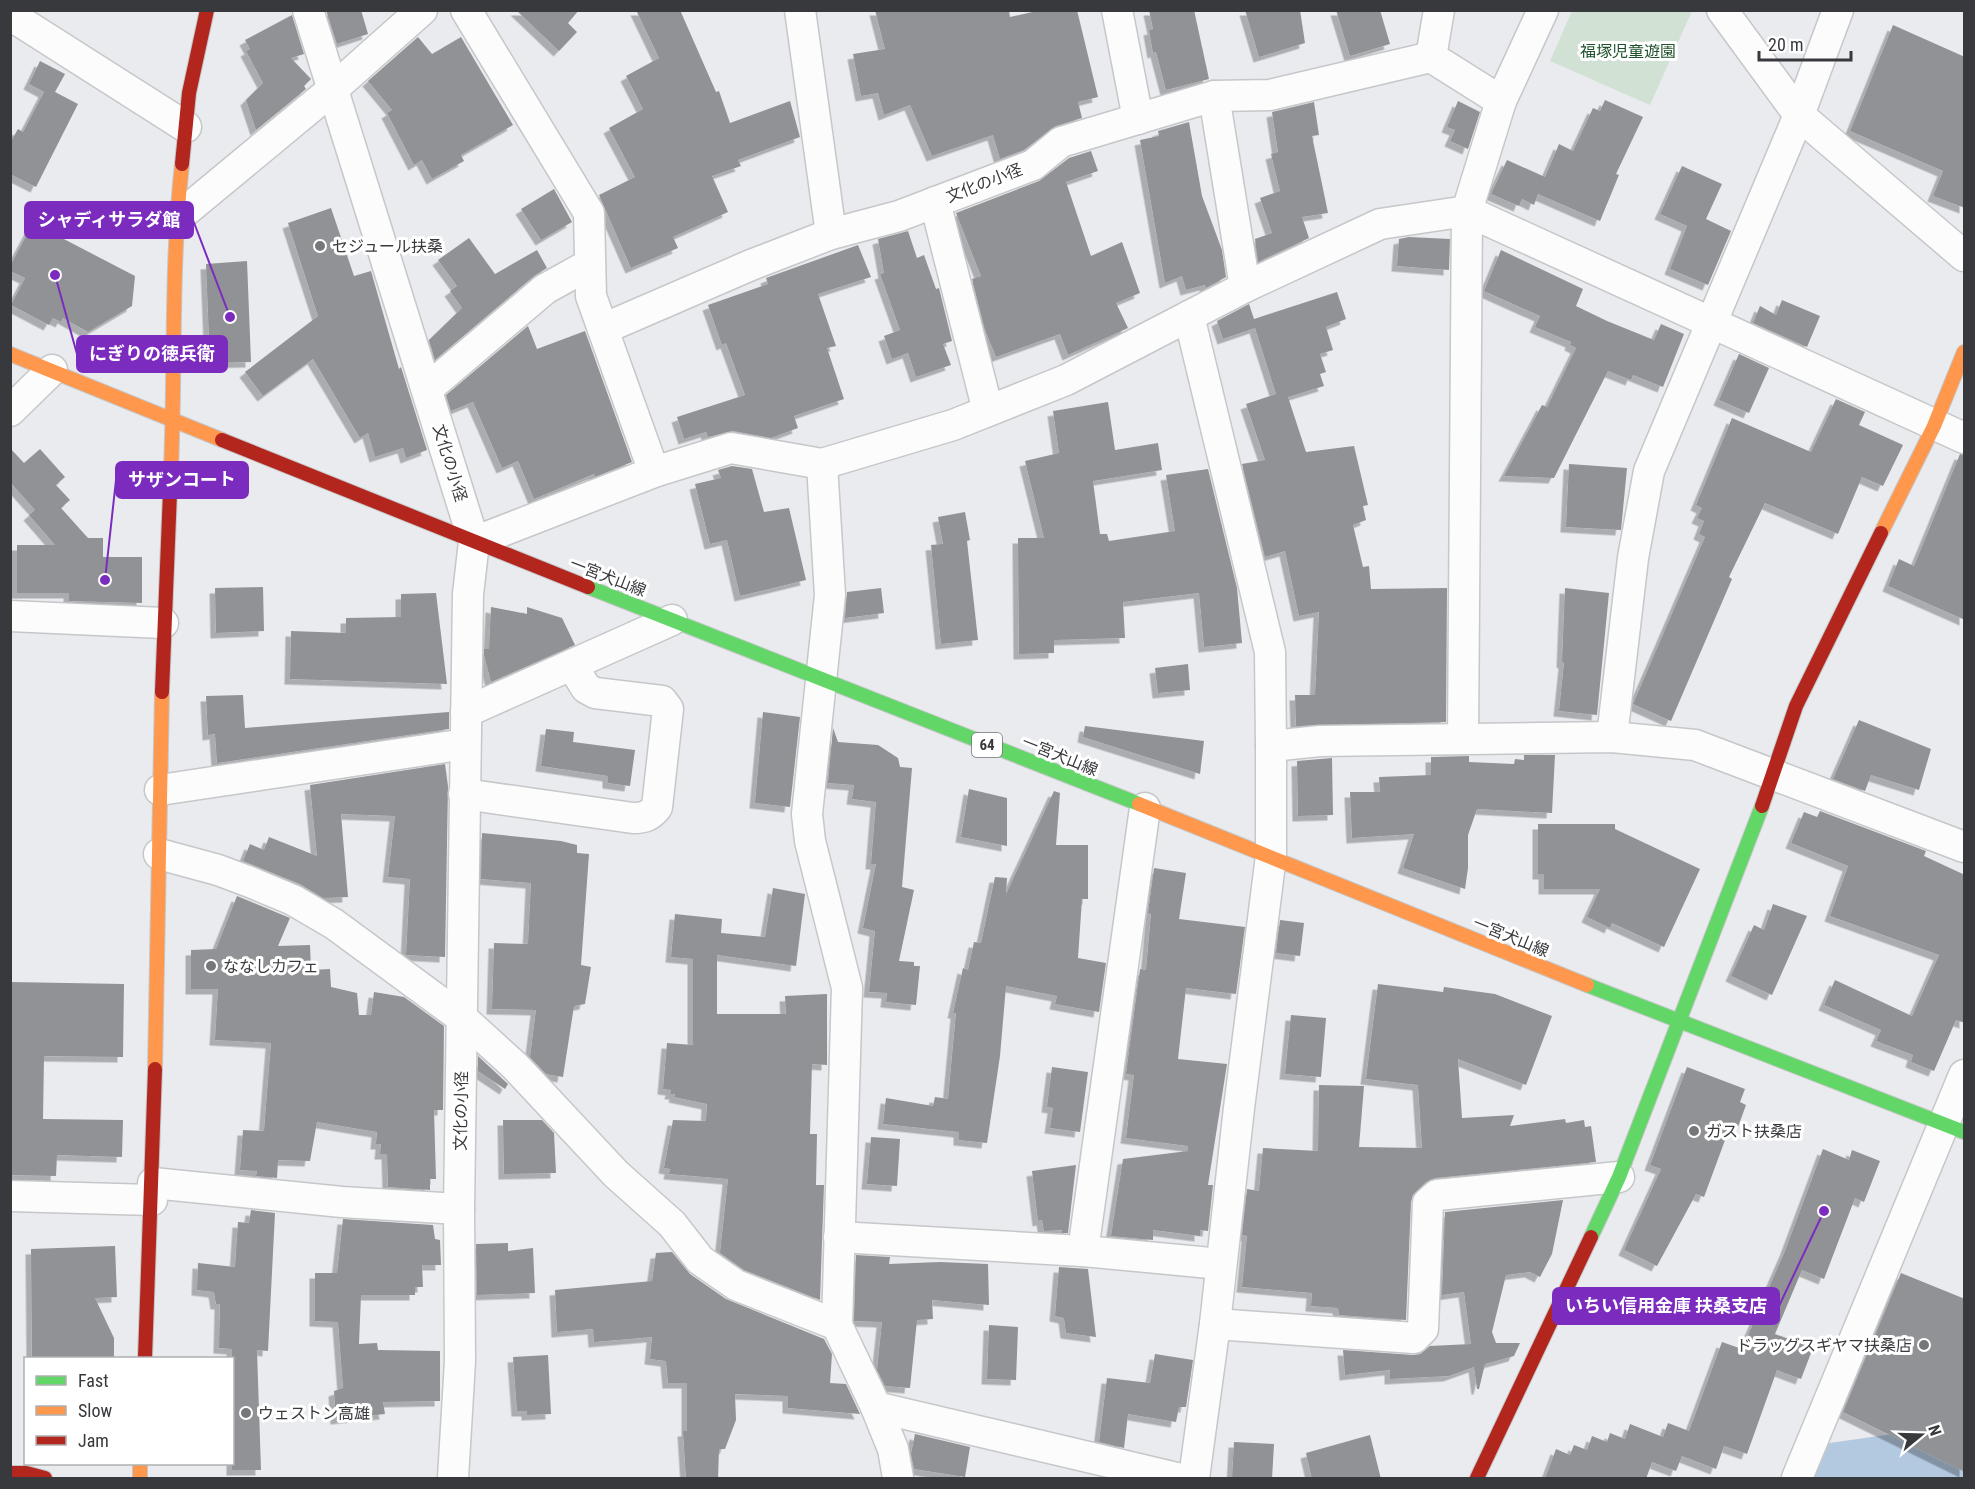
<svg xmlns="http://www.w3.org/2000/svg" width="1975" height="1489" font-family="'Roboto Condensed','Noto Sans JP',sans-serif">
	<defs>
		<filter id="shadow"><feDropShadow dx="-5.5" dy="5.5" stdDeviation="0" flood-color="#0004"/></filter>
	</defs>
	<rect width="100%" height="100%" fill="#e9ebee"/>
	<!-- green -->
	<polygon fill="#d1e2d5" points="1572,11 1692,11 1650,105 1550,61"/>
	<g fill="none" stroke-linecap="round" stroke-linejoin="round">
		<!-- river -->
		<polyline stroke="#b3c9df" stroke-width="54" points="1825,1471 1964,1451"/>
	</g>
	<!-- building -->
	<g fill="#919295" filter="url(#shadow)">
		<polygon points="326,10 361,10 368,34 337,44"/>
		<polygon points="516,10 579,10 568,23 577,32 559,51"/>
		<polygon points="636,10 680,10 716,92 719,91 730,123 790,101 800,137 738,160 741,166 712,176 728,212 673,237 678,248 631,268 599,195 635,177 609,128 643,109 626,76 659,58"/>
		<polygon points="875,10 1009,10 1010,17 1041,10 1077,10 1098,97 1078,102 1082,118 1056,126 1024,150 1000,159 993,135 932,156 910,105 884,115 878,93 861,96 853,54 885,49"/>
		<polygon points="1149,10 1194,10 1209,79 1166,90 1156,52 1153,53 1149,30 1153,29"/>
		<polygon points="1245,10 1300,10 1305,43 1259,57"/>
		<polygon points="1336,10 1380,10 1390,44 1350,56"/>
		<polygon points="292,15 304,54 291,58 311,79 304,86 306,89 256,130 246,100 263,83 246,51 250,49 245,40"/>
		<polygon points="1893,25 1965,57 1965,208 1933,196 1943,171 1850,131"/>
		<polygon points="418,37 432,54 461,37 513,125 461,155 464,161 432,179 422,160 414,165 387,113 392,110 368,81"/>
		<polygon points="40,61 65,74 55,92 78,104 36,187 10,174 10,143 18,129 23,132 44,92 29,84"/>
		<polygon points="1605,100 1643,117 1616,174 1619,175 1600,221 1538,194 1534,205 1522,199 1519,206 1491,194 1507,160 1545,177 1559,144 1573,151 1593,108 1600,111"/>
		<polygon points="1458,101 1480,112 1468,149 1450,141 1455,130 1447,127"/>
		<polygon points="1314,102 1319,135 1312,136 1328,213 1302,217 1309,238 1258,262 1255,239 1272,233 1260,198 1280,191 1271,154 1278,152 1272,112"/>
		<polygon points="1189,122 1202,196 1222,250 1226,277 1206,288 1205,285 1186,290 1182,276 1165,283 1140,140 1159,136 1158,131"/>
		<polygon points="1091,151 1098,171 1066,182 1091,256 1122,242 1140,293 1116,303 1128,328 1068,355 1060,334 996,357 985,330 972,279 981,276 956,213 1039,181 1069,158"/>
		<polygon points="1682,166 1722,184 1706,219 1731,231 1708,285 1670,269 1687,226 1660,214"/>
		<polygon points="554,189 572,222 541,240 521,209"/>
		<polygon points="331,208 354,276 371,271 399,369 401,367 427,450 406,458 403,448 375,457 368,433 360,438 313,359 263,396 245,372 318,316 288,223"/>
		<polygon points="33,223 135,276 132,306 88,332 63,318 61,322 53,318 49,325 11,305 25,278 10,271 10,266"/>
		<polygon points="908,231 917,258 924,255 936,289 939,288 952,341 943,344 951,365 916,377 908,353 892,359 884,336 900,330 880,274 884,273 878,239"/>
		<polygon points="1409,237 1450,239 1449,270 1397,266 1399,239"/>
		<polygon points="469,238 495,274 537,250 547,268 534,276 435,360 429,340 462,308 450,291 457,286 438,260"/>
		<polygon points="858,245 871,277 818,294 836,346 827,348 844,399 794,416 798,428 771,438 733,431 708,437 706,432 684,439 677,417 745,395 726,343 722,345 708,305 768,284 766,278"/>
		<polygon points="1501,250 1583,289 1576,306 1607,321 1654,340 1661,324 1684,334 1663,387 1633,375 1631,380 1608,371 1554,478 1504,476 1542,405 1547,407 1576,348 1570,345 1571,342 1535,327 1540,316 1484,291"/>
		<polygon points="247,261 251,362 210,363 206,264"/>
		<polygon points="1337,292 1346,319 1326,327 1333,350 1320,354 1326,372 1320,374 1324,386 1288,397 1306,452 1354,446 1368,505 1363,506 1366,520 1353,525 1363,567 1369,566 1371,589 1447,588 1446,722 1296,726 1295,695 1315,695 1319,612 1299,616 1285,551 1265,557 1242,464 1265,460 1246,404 1276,394 1255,328 1223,339 1217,321 1249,304 1254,319"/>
		<polygon points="1782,300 1820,316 1807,347 1753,323 1760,306 1776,315"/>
		<polygon points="528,326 537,349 585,331 632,462 595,477 594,474 534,499 518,461 502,468 473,402 451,411 446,395"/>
		<polygon points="1739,354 1769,368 1749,413 1719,400"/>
		<polygon points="1836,399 1865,412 1859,425 1903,445 1883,486 1862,477 1838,534 1765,503 1729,577 1732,579 1671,721 1633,704 1705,537 1699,534 1704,521 1697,518 1702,508 1696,505 1732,418 1811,452"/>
		<polygon points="1108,402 1115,450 1158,443 1162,470 1093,481 1100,534 1107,534 1109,541 1175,531 1166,475 1208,469 1237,588 1242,643 1204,647 1199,593 1123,602 1125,638 1054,640 1054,653 1019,654 1018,538 1044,538 1025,461 1059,453 1053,411"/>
		<polygon points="10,448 24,463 40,449 65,477 56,485 70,500 61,508 88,538 103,538 103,557 142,557 142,603 69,601 69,593 17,593 17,545 55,545 29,515 35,510 10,482"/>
		<polygon points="1960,454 1965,455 1965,620 1888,586 1899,559 1914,566"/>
		<polygon points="1569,464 1627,468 1621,530 1566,527"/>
		<polygon points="732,466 752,469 764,512 789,508 806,580 740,596 727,540 710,544 695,484 721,478 718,470"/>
		<polygon points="965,512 970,540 967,541 978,640 941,644 931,545 943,544 938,517"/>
		<polygon points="263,587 264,631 216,633 215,588"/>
		<polygon points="881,588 884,613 845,618 847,592"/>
		<polygon points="1565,588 1609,593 1597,715 1559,711 1564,663 1562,662"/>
		<polygon points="436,593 447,684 290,679 291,631 346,633 346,618 401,617 401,594"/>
		<polygon points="491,607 527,614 527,607 562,618 575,645 491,682 484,655 484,649 489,649"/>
		<polygon points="1188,664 1190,690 1158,693 1155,668"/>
		<polygon points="243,695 245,728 449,712 449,729 217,763 215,734 208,735 206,696"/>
		<polygon points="763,712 800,717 790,807 755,803"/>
		<polygon points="1859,720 1931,749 1919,790 1871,775 1865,791 1833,779"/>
		<polygon points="1085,726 1204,741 1200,774 1083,737"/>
		<polygon points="833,728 838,742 878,745 898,758 900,767 912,768 902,887 914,890 899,961 914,962 914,966 920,966 916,1005 886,1002 887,993 869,992 875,931 863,928 876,864 871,864 876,802 852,799 854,785 828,783"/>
		<polygon points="546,729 574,732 573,742 635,750 630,786 608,783 608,776 541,766"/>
		<polygon points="1524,755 1555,755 1552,813 1477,809 1468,835 1468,868 1465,889 1403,868 1414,834 1352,838 1350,792 1380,792 1379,777 1431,775 1431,757 1469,756 1469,762 1514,764 1515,759 1524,760"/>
		<polygon points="1332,758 1333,815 1298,816 1297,761"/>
		<polygon points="445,764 448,786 445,957 406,955 410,879 388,877 395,816 341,814 348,897 323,898 300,884 243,861 250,844 264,850 269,837 317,856 310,785"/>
		<polygon points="969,789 1007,798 1007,846 961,837"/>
		<polygon points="1054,791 1060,793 1056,845 1088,845 1088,899 1082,899 1078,958 1106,963 1099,1012 1055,1004 1057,996 1006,986 1000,1056 987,1143 959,1140 959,1132 883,1124 886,1098 933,1106 935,1097 948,1099 956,1013 953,1013 963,968 968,970 974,942 981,943 995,877 1007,878 1006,894"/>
		<polygon points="1820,811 1926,851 1924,856 1965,875 1965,1023 1956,1020 1934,1071 1911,1062 1913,1055 1876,1041 1881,1030 1824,1005 1835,980 1912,1016 1939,955 1830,916 1848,866 1791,843 1804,812 1817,817"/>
		<polygon points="1538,824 1615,824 1615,829 1700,869 1664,947 1612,923 1610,928 1587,917 1600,889 1544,889 1544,874 1538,874"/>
		<polygon points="482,833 561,841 577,845 577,853 589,854 581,965 591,967 585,1004 574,1006 563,1077 546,1074 530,1057 536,1010 492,1009 494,943 528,944 531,883 481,879"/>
		<polygon points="1154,868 1186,873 1179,919 1245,927 1236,994 1186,988 1178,1059 1227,1064 1208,1185 1213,1185 1208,1231 1200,1230 1200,1236 1153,1230 1153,1240 1111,1236 1123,1159 1188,1151 1188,1146 1126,1138 1134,1075 1126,1074 1140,969 1146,970 1151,914 1148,913"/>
		<polygon points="773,888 805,894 796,966 717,955 717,1014 786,1014 785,996 827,994 827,1065 812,1064 810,1134 817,1134 816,1185 824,1185 820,1300 744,1270 720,1253 728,1179 669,1174 670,1169 664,1168 673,1120 706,1121 707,1104 674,1097 675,1094 670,1094 671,1090 663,1089 667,1043 693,1045 693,959 671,957 675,914 722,919 721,933 765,937"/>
		<polygon points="237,896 290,918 278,946 310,945 311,970 330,969 331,987 357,993 359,1015 371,1015 374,992 404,997 444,1026 443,1110 434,1110 436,1179 430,1179 430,1190 388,1187 387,1154 380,1154 381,1144 376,1144 377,1132 317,1122 310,1161 278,1160 277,1178 256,1176 257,1171 240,1170 243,1130 264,1131 271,1043 215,1040 218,989 191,989 191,950 216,949"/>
		<polygon points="1773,904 1807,916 1772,995 1731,976 1754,925 1764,930"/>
		<polygon points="1280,920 1304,923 1300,956 1276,953"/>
		<polygon points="10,982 124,984 123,1057 44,1056 43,1119 123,1120 122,1157 57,1155 56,1176 10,1175"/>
		<polygon points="1378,984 1443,992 1444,987 1495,994 1552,1016 1526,1085 1458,1059 1462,1118 1514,1115 1510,1126 1565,1119 1566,1123 1584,1120 1585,1127 1591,1126 1596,1162 1435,1178 1426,1182 1413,1195 1411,1202 1406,1320 1339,1315 1338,1308 1311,1306 1312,1293 1242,1287 1247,1236 1242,1235 1247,1189 1259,1191 1263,1148 1318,1151 1319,1085 1364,1086 1359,1147 1422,1148 1418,1085 1366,1079"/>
		<polygon points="1291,1015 1326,1018 1321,1077 1285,1074"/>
		<polygon points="478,1056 508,1084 505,1089 478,1071"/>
		<polygon points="1052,1067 1088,1072 1080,1132 1050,1128 1053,1108 1047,1107"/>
		<polygon points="1687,1067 1745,1089 1740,1102 1746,1105 1738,1127 1731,1124 1704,1197 1696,1194 1657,1266 1624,1250 1661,1169 1650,1165"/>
		<polygon points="503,1120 542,1120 554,1133 556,1173 504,1174"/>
		<polygon points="871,1137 900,1139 897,1186 867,1184"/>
		<polygon points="1823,1149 1849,1160 1852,1150 1880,1161 1864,1202 1855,1198 1824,1279 1802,1270 1775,1334 1813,1348 1801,1379 1777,1370 1747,1454 1724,1446 1716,1469 1682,1456 1676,1471 1652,1462 1646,1479 1545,1479 1556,1449 1570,1455 1574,1445 1587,1450 1592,1436 1607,1442 1610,1433 1625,1439 1630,1424 1663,1437 1668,1423 1689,1431 1722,1342 1742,1349 1785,1251"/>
		<polygon points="1076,1165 1068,1233 1062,1233 1062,1230 1044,1231 1042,1220 1038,1221 1032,1171"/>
		<polygon points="1563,1200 1552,1254 1540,1277 1530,1272 1506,1275 1492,1332 1496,1343 1520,1343 1514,1356 1485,1364 1479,1389 1477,1389 1474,1367 1449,1376 1390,1379 1390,1370 1345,1375 1343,1350 1413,1355 1420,1354 1430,1346 1471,1344 1464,1292 1442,1295 1445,1212"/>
		<polygon points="251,1210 275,1213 268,1351 257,1350 261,1470 232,1470 232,1349 219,1348 220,1304 216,1304 214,1292 197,1290 198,1263 235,1267 238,1222 249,1223"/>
		<polygon points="343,1219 433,1225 435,1239 440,1240 441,1265 422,1265 423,1287 415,1287 415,1295 361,1295 359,1344 377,1343 378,1350 440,1351 440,1401 383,1402 385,1414 336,1419 334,1391 343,1388 338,1322 315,1321 315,1273 337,1273"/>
		<polygon points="508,1243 508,1251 533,1248 535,1293 477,1295 476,1244"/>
		<polygon points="115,1246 117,1297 95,1298 114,1338 114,1359 32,1359 31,1249"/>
		<polygon points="672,1252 690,1274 726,1299 824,1339 832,1354 830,1383 846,1384 860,1414 788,1408 788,1396 735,1394 736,1420 725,1449 719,1449 718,1479 686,1479 683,1431 687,1431 687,1383 668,1383 666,1361 650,1359 652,1337 594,1342 593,1329 557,1332 555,1290 652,1281 656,1253"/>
		<polygon points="856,1255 890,1257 889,1264 940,1262 988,1264 989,1305 932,1300 933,1319 917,1320 910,1388 885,1386 877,1370 882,1322 854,1321"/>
		<polygon points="1059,1267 1088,1269 1096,1337 1066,1333 1064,1318 1055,1316"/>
		<polygon points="1901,1273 1965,1299 1965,1472 1843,1412"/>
		<polygon points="989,1325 1018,1327 1016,1380 987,1379"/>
		<polygon points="1155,1354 1193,1360 1186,1407 1179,1407 1176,1422 1128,1414 1124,1448 1099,1442 1107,1378 1150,1383"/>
		<polygon points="548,1355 551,1414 527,1415 527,1411 517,1411 513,1357"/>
		<polygon points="915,1434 970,1447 965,1477 914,1469 911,1454"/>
		<polygon points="1370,1435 1381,1479 1312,1479 1306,1453"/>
		<polygon points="1234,1442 1274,1444 1272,1479 1232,1479"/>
	</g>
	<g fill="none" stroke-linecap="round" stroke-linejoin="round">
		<!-- street casing -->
		<g stroke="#c5c7c9" stroke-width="33">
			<g id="street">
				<polyline points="308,10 474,542 468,594 459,1209 460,1361 453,1478"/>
				<polyline points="466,10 589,213 591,296 654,472"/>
				<polyline points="800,10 831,234"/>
				<polyline points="1117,10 1138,119"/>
				<polyline points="1722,10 1799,115 1964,256"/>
				<polyline points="10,15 186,127"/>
				<polyline points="1431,57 1501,101"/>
				<polyline points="1431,57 1439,10"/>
				<polyline points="1214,96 1245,287"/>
				<polyline points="935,202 988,411"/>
				<polyline points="176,219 333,89 422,10"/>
				<polyline points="1189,316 1270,652 1271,746 1271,856 1239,1108 1215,1324 1194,1478"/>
				<polyline points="603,329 751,265 831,234 899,216 1033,165 1061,142 1214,96 1270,95 1431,57"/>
				<polyline points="427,389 545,289 590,264"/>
				<polyline points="10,411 52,370"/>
				<polyline points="822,464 830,595 807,814 810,841 847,988 837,1325 876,1407 893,1449 898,1478"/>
				<polyline points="474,542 654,472 731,448 822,464 953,425 1066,380 1245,287 1380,224 1467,211 1964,438"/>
				<polyline points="10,616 163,623"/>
				<polyline points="466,712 672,620"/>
				<polyline points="1612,737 1633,558 1649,471 1799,115 1838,10"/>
				<polyline points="1463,739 1467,211 1501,101 1543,10"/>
				<polyline points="1271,746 1320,741 1612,737 1695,745 1964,847"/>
				<polyline points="160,790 465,744"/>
				<path d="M 464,794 L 633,818 C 644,818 650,816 657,807 L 668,709 L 662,701 L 595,693 L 586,688 L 572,665"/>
				<polyline points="159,854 218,870 250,882 293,900 334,924 462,1018 515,1066 616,1174 672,1224 700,1260 736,1285 837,1325"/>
				<polyline points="153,1183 342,1202 459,1209"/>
				<polyline points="10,1196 152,1200"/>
				<polyline points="839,1237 1083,1251 1221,1264"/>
				<polyline points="1083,1251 1145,808"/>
				<polyline points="1215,1324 1414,1338 1423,1329 1428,1203 1437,1195 1619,1177"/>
				<polyline points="876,1407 1177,1478"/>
				<polyline points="1797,1478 1964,1075"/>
			</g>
		</g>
		<!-- fast casing -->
		<g stroke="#c5c7c9" stroke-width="16">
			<g id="fast">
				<polyline points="588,587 1139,804"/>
				<polyline points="1587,985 1964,1132"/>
				<polyline points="1591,1237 1619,1177 1762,806"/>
			</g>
		</g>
		<!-- slow casing -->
		<g stroke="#c5c7c9" stroke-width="16">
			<g id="slow">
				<polyline points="10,354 222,440"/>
				<path d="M 170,492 C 176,383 170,273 182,164"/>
				<polyline points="1881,533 1934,426 1964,352"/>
				<polyline points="1139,804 1587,985"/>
				<polyline points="155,1069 162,692"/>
				<polyline points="140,1464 140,1478"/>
			</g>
		</g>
		<!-- jam casing -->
		<g stroke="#c5c7c9" stroke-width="16">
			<g id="jam">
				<polyline points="182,164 189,93 207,10"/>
				<polyline points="222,440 588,587"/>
				<polyline points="162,692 170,492"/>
				<polyline points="1762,806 1796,706 1881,533"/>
				<polyline points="145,1358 155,1069"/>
				<polyline points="10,1473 26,1473 45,1478"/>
				<polyline points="1477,1478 1591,1237"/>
			</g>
		</g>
		<!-- street -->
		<use href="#street" stroke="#fcfcfc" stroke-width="30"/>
		<!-- fast -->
		<use href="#fast" stroke="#63d668" stroke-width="14"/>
		<!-- slow -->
		<use href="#slow" stroke="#ff974d" stroke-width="14"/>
		<!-- jam -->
		<use href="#jam" stroke="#b3261e" stroke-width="14"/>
	</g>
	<!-- markers -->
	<g fill="#76777a" stroke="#fff" stroke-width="2">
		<circle cx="320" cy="246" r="6"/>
		<circle cx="211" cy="966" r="6"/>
		<circle cx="1694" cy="1131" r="6"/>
		<circle cx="1924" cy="1345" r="6"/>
		<circle cx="246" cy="1413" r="6"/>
	</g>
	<g text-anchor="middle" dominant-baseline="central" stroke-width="6" stroke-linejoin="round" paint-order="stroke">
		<!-- shield labels -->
		<rect fill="#fff" stroke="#747476" stroke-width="1.5" x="972" y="733" width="30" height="24" rx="4.5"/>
		<g font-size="15" font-weight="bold" fill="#38393c">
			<text x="987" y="745">64</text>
		</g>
		<!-- park labels -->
		<g font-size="16" fill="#1f522a" stroke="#fff">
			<text x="1628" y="51">福塚児童遊園</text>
		</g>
		<!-- street labels -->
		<g font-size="16" fill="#38393c" stroke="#fff">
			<text transform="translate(984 183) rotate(-21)">文化の小径</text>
			<text transform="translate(450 463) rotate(73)">文化の小径</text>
			<text transform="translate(608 577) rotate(21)">一宮犬山線</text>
			<text transform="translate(1060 756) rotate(22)">一宮犬山線</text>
			<text transform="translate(1511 937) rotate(22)">一宮犬山線</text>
			<text transform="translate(461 1111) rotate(-89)">文化の小径</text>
		</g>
		<!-- poi labels -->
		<g font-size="16" fill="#38393c" stroke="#fff" text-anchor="start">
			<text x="332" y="246">セジュール扶桑</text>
			<text x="223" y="966">ななしカフェ</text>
			<text x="1706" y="1131">ガスト扶桑店</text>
			<text x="1912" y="1345" text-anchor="end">ドラッグスギヤマ扶桑店</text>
			<text x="258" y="1413">ウェストン高雄</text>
		</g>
	</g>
	<!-- callouts -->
	<path fill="none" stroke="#7b2cbf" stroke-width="2" d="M230 317L193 220M55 275L77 354M105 580L116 480M1824 1211L1779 1306"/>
	<g fill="#7b2cbf" stroke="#fff" stroke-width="2">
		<circle cx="230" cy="317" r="6"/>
		<circle cx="55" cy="275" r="6"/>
		<circle cx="105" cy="580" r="6"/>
		<circle cx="1824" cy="1211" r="6"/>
	</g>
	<g fill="#7b2cbf" stroke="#7b2cbf" stroke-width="2">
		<rect x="25" y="202" width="168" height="36" rx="6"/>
		<rect x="77" y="336" width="150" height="36" rx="6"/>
		<rect x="116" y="462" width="132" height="36" rx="6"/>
		<rect x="1553" y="1288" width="226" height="36" rx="6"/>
	</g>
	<g font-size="18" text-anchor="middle" font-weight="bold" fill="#fff">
		<text x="109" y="226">シャディサラダ館</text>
		<text x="152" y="360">にぎりの徳兵衛</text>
		<text x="182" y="486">サザンコート</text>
		<text x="1666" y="1312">いちい信用金庫 扶桑支店</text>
	</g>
	<!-- border -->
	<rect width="1975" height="1489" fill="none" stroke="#38393c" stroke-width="24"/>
	<!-- legend -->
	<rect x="24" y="1357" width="210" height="108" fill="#ffffff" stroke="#afb0b1" stroke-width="1.5"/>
	<rect x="36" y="1376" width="30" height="9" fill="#63d668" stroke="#afb0b1" stroke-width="1.5"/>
	<text x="78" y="1387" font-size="18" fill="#38393c">Fast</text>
	<rect x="36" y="1406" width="30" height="9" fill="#ff974d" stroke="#afb0b1" stroke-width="1.5"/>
	<text x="78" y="1417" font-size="18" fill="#38393c">Slow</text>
	<rect x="36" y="1436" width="30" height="9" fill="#b3261e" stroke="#afb0b1" stroke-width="1.5"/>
	<text x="78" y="1447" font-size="18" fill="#38393c">Jam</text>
	<!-- north arrow -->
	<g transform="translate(1921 1435) rotate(71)" stroke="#ffffff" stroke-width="4.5" paint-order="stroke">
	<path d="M0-4.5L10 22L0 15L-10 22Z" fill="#38393c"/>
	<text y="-9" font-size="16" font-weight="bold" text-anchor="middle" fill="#38393c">N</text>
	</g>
	<!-- scale -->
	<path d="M1759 51v9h92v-9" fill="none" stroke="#38393c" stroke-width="3"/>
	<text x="1768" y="51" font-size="18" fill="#38393c" stroke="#ffffff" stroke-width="4.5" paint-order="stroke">20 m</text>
</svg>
